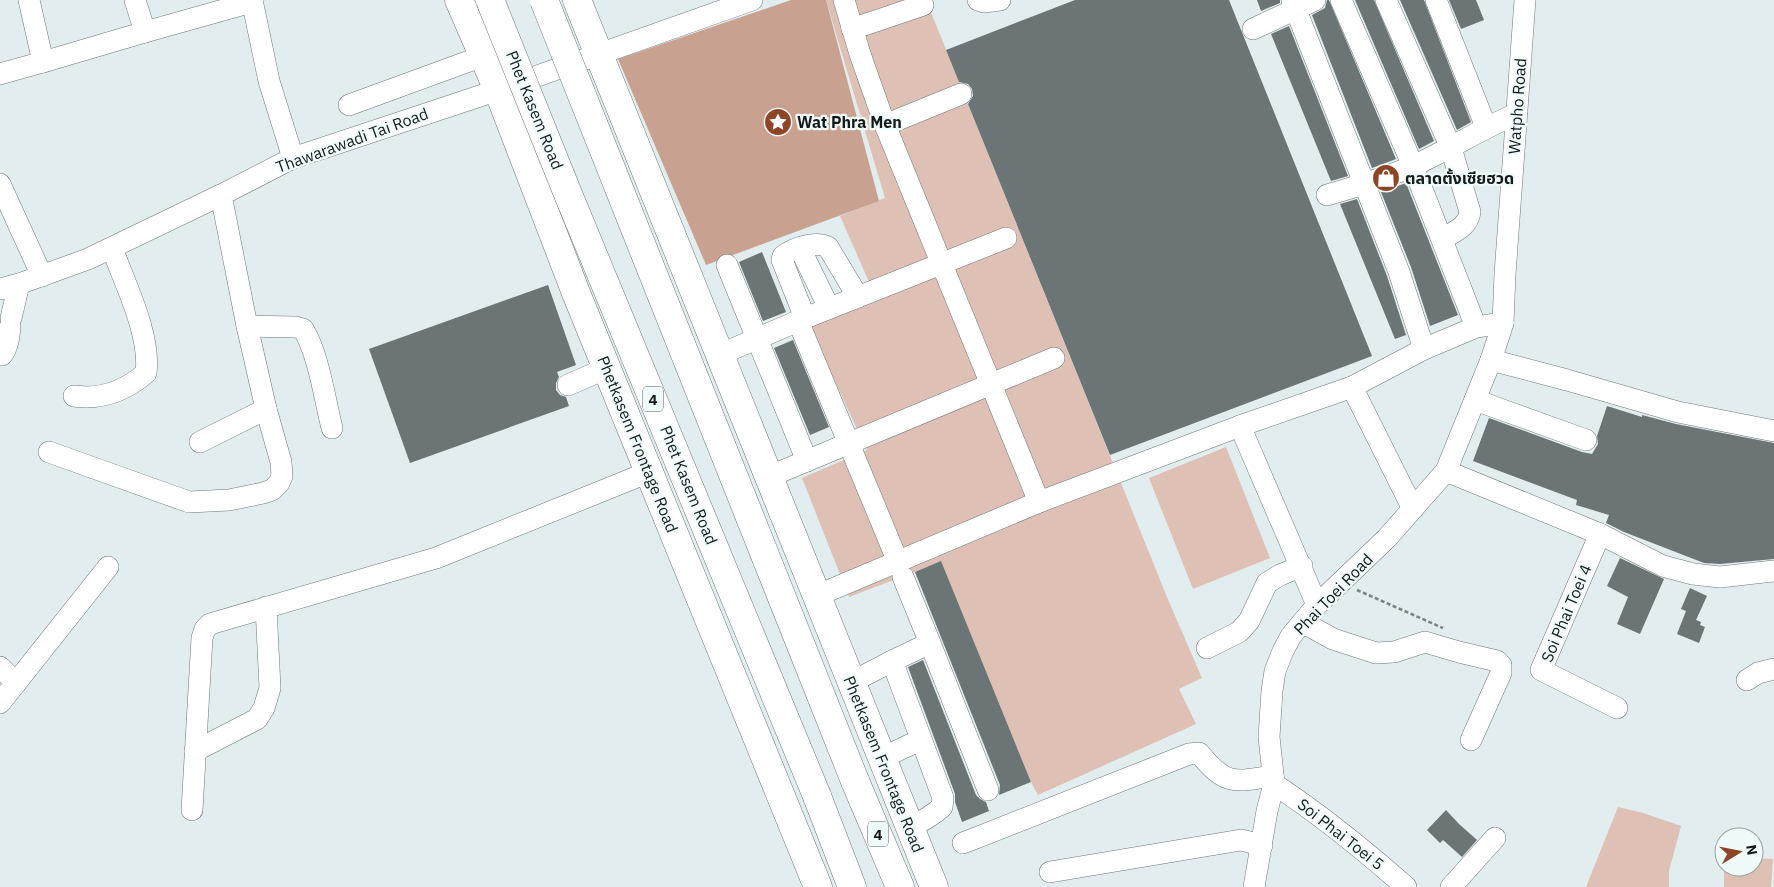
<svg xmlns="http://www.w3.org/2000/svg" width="1774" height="887" font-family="'IBM Plex Sans','Noto Sans Thai',sans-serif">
	<rect width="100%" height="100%" fill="#e1edee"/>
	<!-- green -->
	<g fill="#dfc0b4">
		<polygon points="826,0 926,0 1169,602 1202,678 1179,689 1196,724 1038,795 1031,782 941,562 849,597 802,478 867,450 805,318 873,291 840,216 885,198"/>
		<polygon points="1226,447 1270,558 1193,589 1149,478"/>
		<polygon points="1618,807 1643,813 1681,826 1669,871 1669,887 1586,887"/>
		<polygon points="1754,858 1773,859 1771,887 1724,887 1724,867 1754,867"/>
	</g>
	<!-- forest -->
	<polygon fill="#c9a190" points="791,0 826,0 879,201 706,265 618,59"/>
	<!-- building -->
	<g fill="#6b7576">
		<polygon points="1075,0 1229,0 1372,356 1110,455 968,104 973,96 972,89 968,84 959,82 946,50"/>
		<polygon points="1257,0 1280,0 1280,3 1261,11"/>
		<polygon points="1327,0 1329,0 1396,159 1372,168 1312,15 1325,8"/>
		<polygon points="1355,0 1374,0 1434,141 1419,149"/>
		<polygon points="1400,0 1424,0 1471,122 1457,130"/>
		<polygon points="1449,0 1476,0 1484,20 1461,29"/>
		<polygon points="1289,26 1348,176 1331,181 1271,34"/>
		<polygon points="1406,183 1458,315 1430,326 1411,267 1381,192"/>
		<polygon points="1357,199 1387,276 1406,335 1395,339 1340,204"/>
		<polygon points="762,252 786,312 763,321 739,262"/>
		<polygon points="548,285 576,365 557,372 559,377 556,383 556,390 560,395 566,397 569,406 410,463 369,349"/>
		<polygon points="793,340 829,427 810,435 774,348"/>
		<polygon points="1607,406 1642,417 1642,415 1676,424 1774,443 1774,559 1720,564 1704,563 1624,532 1606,523 1609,515 1576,505 1577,500 1473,461 1489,418 1582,452 1592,454 1598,444 1597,436"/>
		<polygon points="1620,558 1664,579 1640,634 1617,624 1628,597 1607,586"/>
		<polygon points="941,561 1031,782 999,795 1000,785 915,572"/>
		<polygon points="1690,588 1707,596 1696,620 1701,622 1700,625 1705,627 1699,643 1677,634 1686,611 1681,609"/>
		<polygon points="923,660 976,795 980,799 986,802 989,811 962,822 955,802 955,794 908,667"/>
		<polygon points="1446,810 1459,824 1477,840 1462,857 1443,840 1440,843 1427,830"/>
	</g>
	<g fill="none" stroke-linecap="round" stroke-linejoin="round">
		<!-- minor casing -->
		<g stroke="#6e797a" stroke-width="22">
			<g id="minor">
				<polyline points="29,0 43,62 145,32 135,0"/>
				<polyline points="252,0 269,81 293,158"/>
				<polyline points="844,0 860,54 885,125 1039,502"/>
				<polyline points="978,0 984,2 1000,0"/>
				<polyline points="1292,0 1399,272 1424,349"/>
				<polyline points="1341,0 1413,166 1476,327"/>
				<path d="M 1386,0 L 1451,148 L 1470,212 C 1468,227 1454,232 1442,239"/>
				<polyline points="1436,0 1486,127"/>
				<polyline points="852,29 923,5"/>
				<polyline points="1253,29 1315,0"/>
				<polyline points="145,32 252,2"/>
				<polyline points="0,74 43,62"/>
				<polyline points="349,105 483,56"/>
				<polyline points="885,125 961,94"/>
				<polyline points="0,184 42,276"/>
				<path d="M 1327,195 C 1357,186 1387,178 1415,165 C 1450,149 1481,129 1516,114"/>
				<polyline points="800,248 829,308"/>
				<polyline points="727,265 807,461"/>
				<polyline points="0,289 19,284 88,259 221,195 293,158 498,90 752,0"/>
				<polyline points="11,318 19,284"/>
				<path d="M 805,318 L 782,260 L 783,256 C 795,247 815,241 828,247 L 858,297"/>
				<polyline points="798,321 898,562"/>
				<path d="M 247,326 L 296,327 L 303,329 C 318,352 325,400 332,428"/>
				<path d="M 2,355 C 8,347 9,337 10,327"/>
				<polyline points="719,355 805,318 1006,238"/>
				<polyline points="1491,360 1567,380 1678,412 1774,431"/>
				<polyline points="568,385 607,368"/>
				<polyline points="1352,387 1413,509"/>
				<path d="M 74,396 C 102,400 125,391 146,373 C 151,335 125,284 112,248"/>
				<polyline points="1475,400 1586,440"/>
				<polyline points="1240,426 1317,605"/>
				<polyline points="200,442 266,409"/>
				<polyline points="49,452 189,502 229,500 263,493 272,490 279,483 282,476 281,462 266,409 247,326 221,195"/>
				<polyline points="1446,471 1600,534 1663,566 1693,574 1720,577 1774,571"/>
				<polyline points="768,477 1054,358"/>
				<polyline points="1600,534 1541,670 1617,708"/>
				<polyline points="903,577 930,643"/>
				<polyline points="816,596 1039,502 1240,426 1352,387 1424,349 1476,327 1503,323"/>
				<polyline points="1304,623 1333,639 1376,653 1394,652 1425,642 1459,652 1497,661 1501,665 1501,673 1471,740"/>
				<polyline points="1207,648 1239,632 1249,621 1267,583 1280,575 1302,566"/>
				<path d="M 892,661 L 943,798 L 942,807 C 932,816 923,821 910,827"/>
				<polyline points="0,667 16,683"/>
				<polyline points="1747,680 1758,673 1774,669"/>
				<polyline points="852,682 892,661 930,643 988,790"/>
				<polyline points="0,703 108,567"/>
				<polyline points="195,751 257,719 264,708 270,688 266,607"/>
				<polyline points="882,758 920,740"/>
				<path d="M 1274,784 C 1321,815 1364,850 1406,887"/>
				<polyline points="192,810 202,638 205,629 210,624 436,558 649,472"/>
				<path d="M 963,843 L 1189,754 L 1199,753 C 1226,786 1234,782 1273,776"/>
				<polyline points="1050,872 1241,840 1262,845"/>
				<polyline points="1254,887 1267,811 1274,784 1269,737 1272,691 1275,671 1283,651 1291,636 1317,605 1387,538 1446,471 1491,360 1503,323 1505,274 1525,0"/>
				<polyline points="1451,887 1495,838"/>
			</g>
		</g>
		<!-- major casing -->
		<g stroke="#6e797a" stroke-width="29">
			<g id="major">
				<polyline points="459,0 498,90 576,293 818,887"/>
				<polyline points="577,0 934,887"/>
			</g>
		</g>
		<!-- highway casing -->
		<g stroke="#6e797a" stroke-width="29">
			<g id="highway">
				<polyline points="855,781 900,887"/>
				<polyline points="817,796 852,887"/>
			</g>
		</g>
		<!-- path -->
		<polyline stroke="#7b8383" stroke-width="2.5" stroke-dasharray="4 2.5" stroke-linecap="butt" points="1357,590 1443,628"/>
		<!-- minor -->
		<use href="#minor" stroke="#fff" stroke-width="21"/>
		<!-- major -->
		<use href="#major" stroke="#fff" stroke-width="28"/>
		<!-- highway -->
		<use href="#highway" stroke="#fff" stroke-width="28"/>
		<!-- highway-bridge casing -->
		<g stroke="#6e797a" stroke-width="29" stroke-linecap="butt">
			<g id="highway-bridge">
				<polyline points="490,0 568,194 817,796"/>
				<polyline points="544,0 855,781"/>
			</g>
		</g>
		<!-- highway-bridge -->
		<use href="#highway-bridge" stroke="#fff" stroke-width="28"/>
	</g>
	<!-- icons -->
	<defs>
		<g id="sight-disc" transform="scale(1.4375)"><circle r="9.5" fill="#8d4525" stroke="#effbfb"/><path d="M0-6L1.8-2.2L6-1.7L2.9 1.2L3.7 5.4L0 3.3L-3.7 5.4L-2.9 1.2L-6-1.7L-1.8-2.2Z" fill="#fff"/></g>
		<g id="shop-disc" transform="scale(1.4375)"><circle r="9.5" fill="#8d4525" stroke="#effbfb"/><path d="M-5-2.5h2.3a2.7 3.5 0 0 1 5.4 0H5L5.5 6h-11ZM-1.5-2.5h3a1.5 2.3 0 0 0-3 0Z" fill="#fff"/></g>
	</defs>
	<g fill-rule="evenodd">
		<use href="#sight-disc" x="778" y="122"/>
		<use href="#shop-disc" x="1386" y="178"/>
	</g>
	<g text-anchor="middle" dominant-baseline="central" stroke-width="4.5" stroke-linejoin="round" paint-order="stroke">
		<!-- shield labels -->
		<g fill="#effbfb" stroke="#565d5d" stroke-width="1">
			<rect x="643" y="386.5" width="20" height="25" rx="4"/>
			<rect x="868" y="821.5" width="20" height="25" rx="4"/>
		</g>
		<g font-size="15" font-weight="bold" fill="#151919">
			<text x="653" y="399">4</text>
			<text x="878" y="834">4</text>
		</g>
		<!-- street labels -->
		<g font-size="16" fill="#151919" stroke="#effbfb">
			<text transform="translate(1517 106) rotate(-86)">Watpho Road</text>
			<text transform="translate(535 110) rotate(68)">Phet Kasem Road</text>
			<text transform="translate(352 140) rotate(-20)">Thawarawadi Tai Road</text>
			<text transform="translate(638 444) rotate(68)">Phetkasem Frontage Road</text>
			<text transform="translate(689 485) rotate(68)">Phet Kasem Road</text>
			<text transform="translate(1333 594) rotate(-46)">Phai Toei Road</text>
			<text transform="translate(1566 613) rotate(-67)">Soi Phai Toei 4</text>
			<text transform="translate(884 764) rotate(68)">Phetkasem Frontage Road</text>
			<text transform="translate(1341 834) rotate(38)">Soi Phai Toei 5</text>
		</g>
		<!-- poi labels -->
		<g font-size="16" font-weight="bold" fill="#151919" stroke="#effbfb" text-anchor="start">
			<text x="797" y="122">Wat Phra Men</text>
			<text x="1405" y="178">ตลาดตั้งเซียฮวด</text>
		</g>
	</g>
	<!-- north arrow -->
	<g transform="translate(1739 852) rotate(80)"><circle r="24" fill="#effbfb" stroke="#98a1a1"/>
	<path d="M0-4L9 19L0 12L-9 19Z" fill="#8d4525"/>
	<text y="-8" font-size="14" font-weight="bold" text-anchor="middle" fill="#151919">N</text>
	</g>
</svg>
